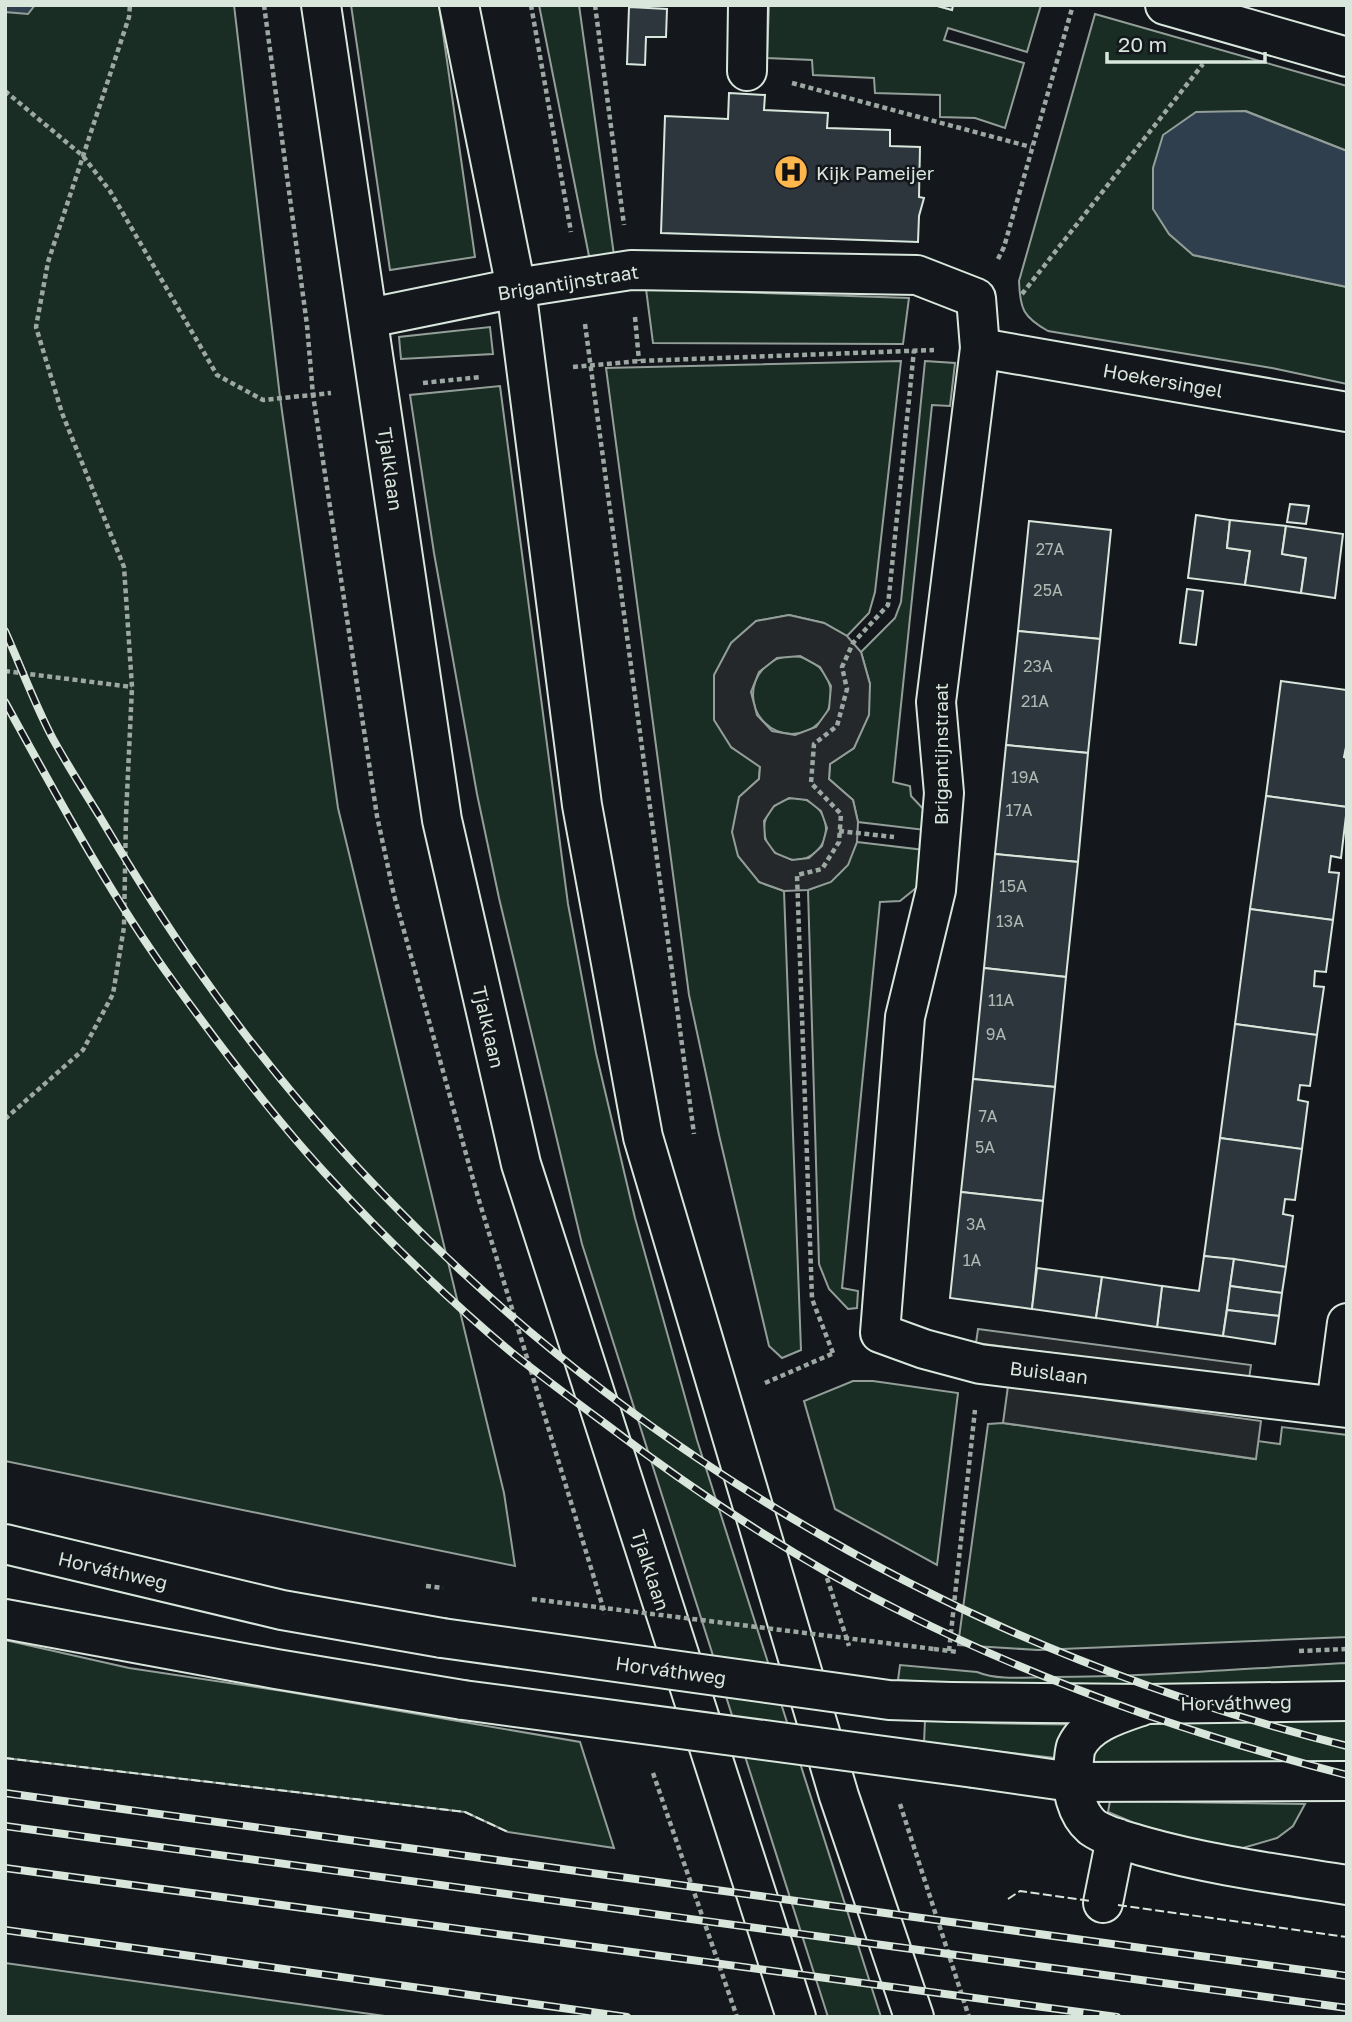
<svg xmlns="http://www.w3.org/2000/svg" width="1352" height="2022" font-family="'Golos Text',sans-serif">
	<rect width="100%" height="100%" fill="#14181c"/>
	<!-- green -->
	<g fill="#1a2d24" stroke="#939e99" stroke-width="2">
		<polygon points="5,5 234,5 280,397 338,808 504,1493 515,1566 5,1461"/>
		<polygon points="351,5 439,5 475,257 390,270"/>
		<polygon points="539,5 579,5 614,255 589,256"/>
		<polygon points="769,5 934,5 952,10 953,5 1041,5 1027,52 948,28 944,40 1024,63 1005,128 975,118 940,117 940,95 875,93 874,78 813,75 812,60 767,58"/>
		<path d="M 1095,14 L 1347,86 L 1347,151 L 1246,111 L 1193,255 L 1347,287 L 1347,384 L 1272,368 L 1048,331 C 1023,317 1020,309 1019,281 Z"/>
		<polygon points="646,289 909,298 903,344 653,343"/>
		<polygon points="490,327 493,354 401,359 399,337"/>
		<polygon points="901,361 875,592 869,613 847,636 824,623 789,615 756,621 731,747 760,766 759,779 739,797 759,882 784,891 801,1350 782,1358 769,1346 719,1135 689,995 606,368"/>
		<polygon points="925,361 955,363 950,406 932,405 893,782 910,786 911,796 929,815 925,830 858,822 853,800 829,779 830,764 854,748 870,684 861,652 895,618 901,602"/>
		<polygon points="500,386 568,904 596,1053 635,1218 697,1440 881,2017 828,2017 582,1244 499,898 477,794 434,553 410,395"/>
		<circle cx="792" cy="695" r="39"/>
		<circle cx="795" cy="829" r="31"/>
		<path d="M 857,842 L 924,850 L 921,884 L 900,901 L 880,902 L 842,1288 L 858,1291 L 857,1308 L 848,1309 L 829,1289 L 819,1264 L 808,890 C 839,879 845,872 857,842 Z"/>
		<polygon points="853,1381 873,1381 958,1393 937,1565 835,1509 804,1401"/>
		<polygon points="1003,1423 1255,1459 1258,1441 1280,1444 1282,1427 1347,1435 1347,1637 1038,1650 958,1645 988,1424"/>
		<polygon points="5,1640 129,1668 283,1691 580,1742 614,1848 508,1832 465,1812 5,1758"/>
		<path d="M 1347,1663 L 1347,1683 C 1197,1686 1047,1691 898,1680 L 900,1665 L 977,1672 C 999,1681 1028,1677 1052,1677 C 1150,1677 1249,1668 1347,1663 Z"/>
		<path d="M 1347,1719 L 1347,1770 L 1182,1769 L 1091,1762 L 924,1743 L 925,1720 C 1065,1729 1206,1722 1347,1719 Z"/>
		<polygon points="1110,1801 1305,1804 1293,1826 1277,1838 1236,1850 1139,1825 1108,1812"/>
		<polygon points="5,1963 392,2017 5,2017"/>
	</g>
	<!-- parking -->
	<g fill="#24282b" stroke="#939e99" stroke-width="2" fill-rule="evenodd">
		<path d="M 789,615 L 824,623 L 847,636 L 861,652 L 870,684 L 869,715 L 854,748 L 830,764 L 829,779 L 853,800 L 858,822 L 857,842 L 848,865 L 831,882 L 808,890 L 784,891 L 759,882 L 738,856 L 732,832 L 739,797 L 759,779 L 760,767 L 731,747 L 714,720 L 714,675 L 731,643 L 756,621 ZM 800,656 L 820,667 L 831,686 L 829,709 L 816,727 L 795,735 L 772,731 L 757,715 L 751,692 L 759,672 L 777,658 ZM 789,798 L 807,800 L 821,811 L 827,828 L 822,846 L 809,858 L 792,860 L 775,853 L 765,839 L 764,821 L 774,806 Z"/>
		<polygon points="978,1329 1251,1365 1249,1379 976,1343"/>
		<polygon points="1008,1386 1261,1421 1256,1459 1003,1423"/>
	</g>
	<!-- water -->
	<g fill="#2f3f4d" stroke="#939e99" stroke-width="2">
		<polygon points="5,5 35,5 28,14 5,12"/>
		<polygon points="1245,111 1347,151 1347,287 1193,255 1169,234 1153,209 1153,168 1163,135 1196,112"/>
	</g>
	<!-- building -->
	<g fill="#2c363c" stroke="#d8e6dc" stroke-width="2">
		<polygon points="934,5 953,5 952,10"/>
		<polygon points="629,7 667,9 666,37 646,37 645,65 627,64"/>
		<polygon points="729,93 765,95 764,110 828,113 827,128 890,130 890,146 920,147 919,197 924,198 919,216 918,242 661,233 665,116 728,119"/>
		<polygon points="1290,504 1309,506 1306,524 1287,522"/>
		<polygon points="1196,515 1230,520 1227,548 1250,551 1245,585 1188,578"/>
		<polygon points="1230,520 1286,526 1282,554 1306,558 1301,593 1245,585 1250,551 1227,548"/>
		<polygon points="1029,521 1111,530 1100,639 1018,631"/>
		<polygon points="1286,526 1343,534 1335,598 1301,593 1306,558 1282,554"/>
		<polygon points="1187,589 1203,591 1196,645 1180,643"/>
		<polygon points="1018,631 1100,639 1088,753 1006,745"/>
		<polygon points="1281,681 1347,690 1347,742 1344,757 1347,758 1347,807 1266,796"/>
		<polygon points="1006,745 1088,753 1078,862 995,854"/>
		<polygon points="1266,796 1347,807 1341,858 1331,856 1329,872 1339,873 1333,920 1250,909"/>
		<polygon points="995,854 1078,862 1066,977 984,968"/>
		<polygon points="1250,909 1333,920 1326,972 1315,971 1314,986 1324,987 1317,1035 1235,1024"/>
		<polygon points="984,968 1066,977 1055,1087 973,1079"/>
		<polygon points="1235,1024 1317,1035 1310,1086 1300,1085 1298,1100 1308,1102 1302,1149 1220,1138"/>
		<polygon points="973,1079 1055,1087 1043,1201 961,1192"/>
		<polygon points="1220,1138 1302,1149 1295,1200 1285,1199 1283,1214 1293,1216 1286,1267 1204,1256"/>
		<polygon points="961,1192 1043,1201 1032,1309 950,1298"/>
		<polygon points="1204,1256 1234,1259 1223,1336 1157,1327 1162,1286 1199,1291"/>
		<polygon points="1234,1259 1286,1267 1282,1293 1230,1286"/>
		<polygon points="1037,1268 1102,1277 1096,1318 1032,1309"/>
		<polygon points="1102,1277 1162,1286 1157,1327 1096,1318"/>
		<polygon points="1230,1286 1282,1293 1279,1316 1227,1310"/>
		<polygon points="1227,1310 1279,1316 1275,1344 1223,1336"/>
	</g>
	<g fill="none" stroke-linecap="round" stroke-linejoin="round">
		<!-- minor casing -->
		<g stroke="#d8e6dc" stroke-width="42">
			<g id="minor">
				<polyline points="1165,5 1347,57"/>
				<polyline points="747,71 748,5"/>
				<polyline points="369,318 516,288 631,270 917,275 976,298 980,348 936,702 944,793 936,890 905,1017 880,1333 924,1349 980,1364 1347,1408"/>
				<polyline points="980,348 1347,412"/>
				<polyline points="1336,1406 1347,1323"/>
				<path d="M 1147,1704 C 1122,1713 1088,1721 1076,1747 C 1074,1753 1074,1762 1073,1769 C 1071,1788 1076,1813 1092,1827 C 1106,1837 1126,1841 1142,1846 C 1209,1865 1278,1874 1347,1885"/>
				<polyline points="1103,1903 1116,1838"/>
			</g>
		</g>
		<!-- major casing -->
		<g stroke="#d8e6dc" stroke-width="42">
			<g id="major">
				<polyline points="321,5 442,820 521,1164 796,2017"/>
				<polyline points="459,5 516,288 582,805 643,1137 839,1796 914,2017"/>
				<polyline points="5,1544 282,1610 442,1638"/>
				<polyline points="5,1619 276,1669 463,1700"/>
				<polyline points="951,1702 1147,1704 1347,1701"/>
				<polyline points="974,1768 1072,1782 1347,1781"/>
			</g>
		</g>
		<!-- path -->
		<g stroke="#9da8a2" stroke-width="4.5" stroke-dasharray="5 3.5" stroke-linecap="butt">
			<polyline points="264,5 307,325 313,395 377,816 394,895 478,1197 605,1614"/>
			<polyline points="531,5 571,232"/>
			<polyline points="595,5 624,225"/>
			<polyline points="792,83 1031,147"/>
			<polyline points="5,91 83,156 110,191 217,375 263,400 331,393"/>
			<polyline points="998,259 1004,247 1073,5"/>
			<polyline points="1022,294 1203,64"/>
			<polyline points="635,317 639,361"/>
			<polyline points="585,324 694,1134"/>
			<polyline points="573,367 639,361 934,350"/>
			<polyline points="423,383 481,377"/>
			<polyline points="5,671 132,687"/>
			<polyline points="839,831 894,837"/>
			<polyline points="5,1119 83,1050 113,994 124,927 126,816 132,687 124,567 62,413 36,327 48,262 129,17 130,5"/>
			<polyline points="833,1353 812,1299 797,875 822,869 839,842 841,814 811,783 814,744 837,726 847,689 842,667 853,643 888,605 914,350"/>
			<polyline points="765,1383 834,1353"/>
			<polyline points="827,1578 849,1646"/>
			<polyline points="934,1649 958,1652"/>
			<polyline points="949,1651 975,1410"/>
			<polyline points="1299,1651 1347,1649"/>
			<polyline points="653,1773 737,2017"/>
			<polyline points="900,1804 969,2017"/>
		</g>
		<!-- minor -->
		<use href="#minor" stroke="#14181c" stroke-width="38"/>
		<!-- major -->
		<use href="#major" stroke="#14181c" stroke-width="38"/>
		<!-- rail casing -->
		<g stroke="#d8e6dc" stroke-width="8">
			<g id="rail">
				<path d="M 5,631 C 21,667 35,705 53,739 C 68,766 84,791 100,817 C 131,869 163,921 198,970 C 472,1360 886,1632 1347,1746"/>
				<path d="M 5,702 C 58,798 110,895 175,984 C 222,1049 271,1114 325,1173 C 383,1236 445,1297 511,1352 C 541,1376 572,1399 603,1422 C 695,1492 792,1557 896,1609 C 1040,1682 1191,1735 1347,1775"/>
				<polyline points="5,1793 1347,1976"/>
				<polyline points="5,1826 1347,2008"/>
				<polyline points="5,1868 1117,2017"/>
				<polyline points="5,1930 627,2017"/>
			</g>
		</g>
		<!-- rail -->
		<use href="#rail" stroke="#14181c" stroke-width="5" stroke-dasharray="16" stroke-linecap="butt"/>
		<!-- major-bridge casing -->
		<g stroke="#d8e6dc" stroke-width="42" stroke-linecap="butt">
			<g id="major-bridge">
				<polyline points="442,1638 889,1700 951,1702"/>
				<polyline points="463,1700 974,1768"/>
			</g>
		</g>
		<!-- path-bridge -->
		<g stroke="#9da8a2" stroke-width="4.5" stroke-dasharray="5 3.5" stroke-linecap="butt">
			<polyline points="426,1586 443,1588"/>
			<polyline points="532,1599 934,1649"/>
		</g>
		<!-- major-bridge -->
		<use href="#major-bridge" stroke="#14181c" stroke-width="38"/>
		<!-- fence -->
		<g stroke="#d8e6dc" stroke-width="2" stroke-dasharray="9 3.5" stroke-linecap="butt">
			<polyline points="5,1758 465,1812 508,1832"/>
			<polyline points="1008,1899 1020,1891 1090,1901"/>
			<polyline points="1118,1905 1347,1937"/>
		</g>
	</g>
	<!-- icons -->
	<defs>
		<g id="hospital-disc" transform="scale(1.75)"><circle r="9.5" fill="#ffb74d" stroke="#14181c"/><path d="M-5-5h3v3.5h4V-5h3V5h-3V1.5h-4V5h-3Z" fill="#111"/></g>
	</defs>
	<g fill-rule="evenodd">
		<use href="#hospital-disc" x="791" y="172"/>
	</g>
	<g text-anchor="middle" dominant-baseline="central" stroke-width="5" stroke-linejoin="round" paint-order="stroke">
		<!-- number labels -->
		<g font-size="16" fill="#adbab4">
			<text x="1050" y="549">27A</text>
			<text x="1048" y="590">25A</text>
			<text x="1038" y="666">23A</text>
			<text x="1035" y="701">21A</text>
			<text x="1025" y="777">19A</text>
			<text x="1019" y="810">17A</text>
			<text x="1013" y="886">15A</text>
			<text x="1010" y="921">13A</text>
			<text x="1001" y="1000">11A</text>
			<text x="996" y="1034">9A</text>
			<text x="988" y="1116">7A</text>
			<text x="985" y="1147">5A</text>
			<text x="976" y="1224">3A</text>
			<text x="972" y="1260">1A</text>
		</g>
		<!-- poi labels -->
		<g font-size="19" fill="#d8e6dc" stroke="#14181c" text-anchor="start">
			<text x="816" y="172">Kijk Pameijer</text>
		</g>
		<!-- street labels -->
		<g font-size="19" fill="#d8e6dc" stroke="#14181c">
			<text transform="translate(568 282) rotate(-9)">Brigantijnstraat</text>
			<text transform="translate(1163 380) rotate(10)">Hoekersingel</text>
			<text transform="translate(391 469) rotate(82)">Tjalklaan</text>
			<text transform="translate(940 754) rotate(-90)">Brigantijnstraat</text>
			<text transform="translate(489 1027) rotate(77)">Tjalklaan</text>
			<text transform="translate(1049 1372) rotate(7)">Buislaan</text>
			<text transform="translate(113 1570) rotate(13)">Horváthweg</text>
			<text transform="translate(651 1570) rotate(72)">Tjalklaan</text>
			<text transform="translate(671 1670) rotate(8)">Horváthweg</text>
			<text transform="translate(1236 1702) rotate(-1)">Horváthweg</text>
		</g>
	</g>
	<!-- border -->
	<rect width="1352" height="2022" fill="none" stroke="#d8e6dc" stroke-width="14"/>
	<!-- scale -->
	<path d="M1107 52v10h158v-10" fill="none" stroke="#d8e6dc" stroke-width="3.5"/>
	<text x="1118" y="52" font-size="21" fill="#d8e6dc" stroke="#14181c" stroke-width="5" paint-order="stroke">20 m</text>
</svg>
